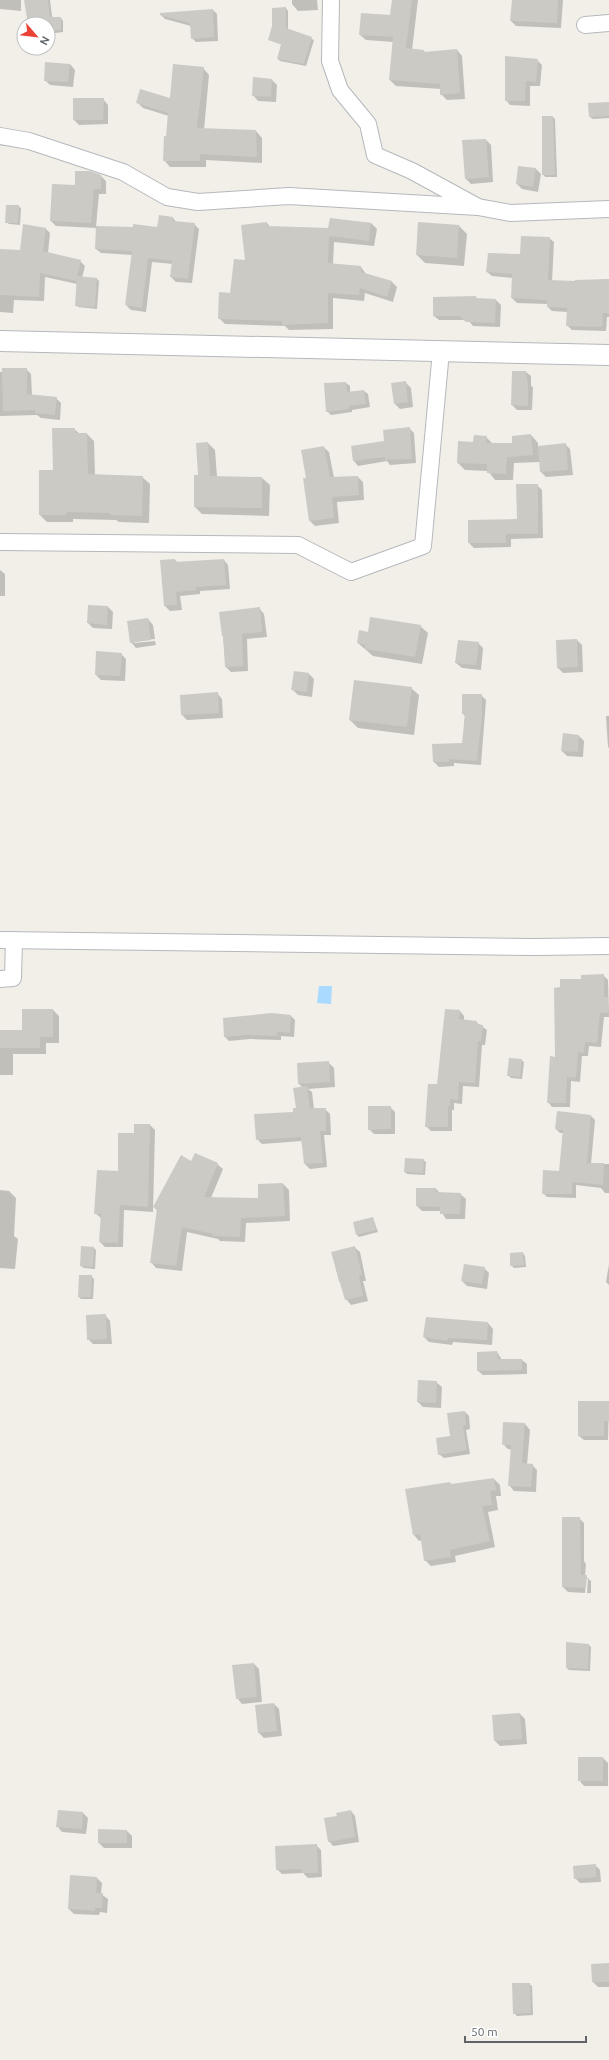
<svg xmlns="http://www.w3.org/2000/svg" width="609" height="2060" font-family="Ubuntu,sans-serif">
	<rect width="100%" height="100%" fill="#f1efe8"/>
	<!-- water -->
	<polygon fill="#aadaff" points="319,986 332,986 331,1004 317,1003"/>
	<!-- shadow -->
	<g fill="#0003">
		<polygon points="0,0 21,0 21,11 0,9"/>
		<polygon points="25,0 50,0 52,16 53,18 61,18 63,21 63,32 48,34 48,24 29,24"/>
		<polygon points="292,0 317,0 318,10 298,11 292,4"/>
		<polygon points="393,0 418,0 412,50 424,51 426,53 457,50 462,56 465,99 447,100 441,94 441,89 396,86 390,80 393,42 366,40 360,35 391,16"/>
		<polygon points="513,0 563,0 561,28 516,26 511,21"/>
		<polygon points="286,8 288,11 288,29 314,40 306,66 280,61 278,59 282,45 271,42 286,46 269,40 273,26 273,9"/>
		<polygon points="213,10 217,14 218,41 196,42 192,38 191,26 165,19 161,15"/>
		<polygon points="537,60 542,65 540,86 530,86 530,106 510,105 506,100"/>
		<polygon points="70,64 75,70 73,87 50,85 45,80"/>
		<polygon points="203,68 209,75 204,130 256,131 262,138 262,163 206,160 206,167 170,167 164,160 169,116 143,108 137,102 171,99"/>
		<polygon points="254,78 272,80 277,85 276,102 258,101 253,95"/>
		<polygon points="103,99 108,105 108,124 79,125 74,120"/>
		<polygon points="609,104 609,118 593,119 590,117"/>
		<polygon points="553,117 555,119 557,177 545,177 543,174"/>
		<polygon points="486,140 491,145 493,182 471,184 466,179"/>
		<polygon points="519,167 536,169 541,174 538,192 522,189 517,184"/>
		<polygon points="101,176 106,181 106,194 99,194 96,227 158,228 173,218 177,223 194,224 199,229 192,283 176,282 171,277 173,264 152,262 146,312 131,310 126,305 133,255 101,253 96,249 97,228 56,226 51,221 76,186"/>
		<polygon points="18,206 21,208 20,225 9,224 6,222"/>
		<polygon points="331,219 371,223 377,229 374,246 334,242 333,265 361,267 366,274 392,282 397,287 393,302 365,293 364,301 333,298 333,329 289,330 285,326 225,324 219,318 246,261 267,223 270,227 329,229"/>
		<polygon points="459,226 467,234 464,266 425,263 417,255"/>
		<polygon points="45,228 50,233 48,253 80,261 85,266 82,278 97,279 99,281 97,309 78,307 76,305 77,284 45,277 44,301 14,300 13,313 0,312 0,282 21,251"/>
		<polygon points="549,238 554,242 552,282 576,282 609,279 609,317 607,317 606,331 572,330 567,325 568,312 552,311 548,307 548,304 517,303 512,298 513,278 492,276 487,272 521,255"/>
		<polygon points="476,297 478,299 496,300 501,305 500,327 473,326 468,320 439,320 434,316"/>
		<polygon points="26,369 31,374 32,396 56,398 61,403 60,420 41,418 37,415 0,416 0,372"/>
		<polygon points="513,372 526,372 531,376 531,386 533,387 532,410 517,410 512,405"/>
		<polygon points="405,382 411,388 413,407 400,409 395,404"/>
		<polygon points="346,383 350,386 350,392 364,391 368,394 370,407 352,410 352,412 331,415 327,411"/>
		<polygon points="409,428 414,433 416,463 390,465 387,461 358,466 354,461 352,447 385,442"/>
		<polygon points="74,429 80,434 87,434 94,441 95,475 142,477 150,484 149,523 119,522 116,520 73,519 73,522 47,522 40,515 54,471"/>
		<polygon points="531,435 538,443 538,447 565,444 570,449 573,475 546,477 541,472 540,462 514,463 513,480 495,480 488,471 465,470 458,463 474,443 486,437 493,444 513,444"/>
		<polygon points="208,443 215,450 217,477 262,478 270,485 269,516 202,514 195,507 199,476"/>
		<polygon points="323,447 329,452 334,478 358,477 363,482 364,500 337,502 339,523 315,526 310,521 307,478"/>
		<polygon points="537,485 542,490 543,538 511,539 511,547 474,548 469,543 518,520"/>
		<polygon points="175,560 178,563 224,560 228,565 230,589 200,591 200,594 180,596 182,610 170,611 165,606 161,561"/>
		<polygon points="0,570 5,574 5,596 0,596"/>
		<polygon points="108,607 113,612 112,629 93,628 88,623"/>
		<polygon points="259,608 264,614 267,637 247,639 248,671 231,672 226,667 223,636"/>
		<polygon points="148,619 153,625 155,639 134,641 134,643 155,641 156,645 136,648 131,642"/>
		<polygon points="420,626 428,633 422,664 373,656 358,643 369,633"/>
		<polygon points="577,640 582,645 583,672 563,673 558,668"/>
		<polygon points="478,643 483,648 481,670 462,668 456,663"/>
		<polygon points="121,654 126,659 125,681 101,680 96,675"/>
		<polygon points="295,672 309,674 314,679 312,697 298,695 293,690"/>
		<polygon points="411,688 419,695 414,735 358,728 350,720"/>
		<polygon points="217,693 222,699 223,718 187,720 182,715"/>
		<polygon points="481,695 486,700 481,765 454,763 454,766 439,767 434,762 463,744 465,716 463,714"/>
		<polygon points="606,716 609,716 609,748 608,747"/>
		<polygon points="579,736 584,741 583,757 567,756 562,751"/>
		<polygon points="603,975 608,980 609,1017 604,1017 601,1047 589,1046 588,1056 582,1056 580,1082 571,1081 570,1107 552,1107 548,1102 556,1058 561,988 582,980"/>
		<polygon points="23,1010 53,1010 59,1016 59,1043 46,1043 46,1054 13,1054 13,1075 0,1075 0,1031 22,1031"/>
		<polygon points="460,1011 464,1016 464,1021 476,1022 487,1030 485,1045 482,1045 479,1087 463,1086 462,1104 454,1103 454,1110 452,1110 452,1131 431,1131 426,1126"/>
		<polygon points="291,1016 295,1020 294,1037 281,1036 281,1040 250,1039 229,1041 225,1037 224,1019"/>
		<polygon points="521,1060 524,1062 522,1079 511,1078 509,1076"/>
		<polygon points="328,1062 334,1068 335,1087 308,1089 312,1092 314,1109 325,1109 330,1114 331,1135 324,1135 327,1167 310,1169 305,1164 302,1141 262,1144 257,1139 294,1113 303,1088 299,1084"/>
		<polygon points="390,1107 395,1112 395,1134 374,1134 369,1129"/>
		<polygon points="591,1116 595,1120 591,1164 609,1164 609,1193 605,1193 601,1188 576,1185 576,1198 547,1197 543,1193 560,1172 563,1133 560,1133 556,1129"/>
		<polygon points="150,1125 155,1130 153,1212 124,1210 123,1247 105,1247 100,1242 101,1218 95,1213 119,1172 135,1134"/>
		<polygon points="423,1160 426,1162 425,1175 407,1174 405,1172"/>
		<polygon points="192,1163 217,1164 223,1169 211,1198 259,1199 283,1184 289,1190 290,1221 246,1223 245,1242 220,1241 218,1239 187,1232 182,1271 156,1268 151,1262 158,1211 154,1207"/>
		<polygon points="417,1189 436,1189 440,1193 460,1194 466,1199 465,1219 446,1219 441,1211 422,1211 417,1206"/>
		<polygon points="0,1190 9,1191 16,1198 14,1236 18,1239 15,1269 0,1268"/>
		<polygon points="373,1218 378,1232 359,1237 357,1235"/>
		<polygon points="93,1247 96,1250 95,1269 84,1268 81,1266"/>
		<polygon points="354,1247 360,1252 366,1281 363,1281 368,1301 351,1305 346,1299 342,1283 339,1281 332,1253"/>
		<polygon points="523,1253 525,1256 526,1267 514,1268 511,1265"/>
		<polygon points="609,1264 609,1285 606,1282"/>
		<polygon points="484,1268 489,1273 487,1289 467,1286 462,1281"/>
		<polygon points="91,1276 94,1279 93,1299 81,1299 79,1297"/>
		<polygon points="105,1315 110,1321 112,1344 93,1344 88,1339"/>
		<polygon points="427,1318 488,1323 493,1329 492,1345 453,1342 452,1345 429,1342 424,1337"/>
		<polygon points="497,1352 502,1360 522,1360 527,1364 527,1374 483,1375 478,1371"/>
		<polygon points="436,1382 442,1387 441,1408 423,1407 418,1402"/>
		<polygon points="609,1402 608,1440 584,1440 579,1436"/>
		<polygon points="465,1412 469,1416 470,1429 466,1430 470,1454 444,1458 439,1454"/>
		<polygon points="525,1424 530,1430 527,1465 532,1465 537,1470 536,1492 514,1491 509,1485 512,1450 508,1449 503,1444"/>
		<polygon points="494,1479 500,1485 501,1496 496,1496 498,1510 488,1512 495,1547 455,1556 456,1562 431,1566 425,1560 422,1540 419,1541 414,1535 450,1483 452,1485"/>
		<polygon points="579,1518 584,1523 584,1561 586,1564 585,1576 591,1581 591,1593 587,1593 588,1579 586,1579 585,1593 568,1592 563,1587"/>
		<polygon points="589,1645 591,1647 590,1671 569,1670 567,1668"/>
		<polygon points="254,1664 259,1669 262,1702 242,1704 237,1698"/>
		<polygon points="274,1704 279,1709 282,1736 264,1738 259,1733"/>
		<polygon points="520,1714 525,1719 527,1744 500,1746 495,1741 493,1716"/>
		<polygon points="603,1758 608,1763 608,1786 584,1786 579,1780"/>
		<polygon points="351,1811 355,1816 359,1842 333,1846 329,1841 338,1817"/>
		<polygon points="83,1813 88,1818 86,1834 62,1832 57,1826"/>
		<polygon points="127,1831 132,1836 132,1848 104,1848 99,1843"/>
		<polygon points="316,1845 321,1850 322,1877 308,1878 303,1873 282,1874 277,1869"/>
		<polygon points="595,1865 600,1870 601,1882 580,1883 575,1878"/>
		<polygon points="97,1878 102,1883 101,1894 108,1899 107,1913 100,1912 99,1915 74,1914 69,1909"/>
		<polygon points="609,1964 609,1987 598,1987 593,1982"/>
		<polygon points="529,1984 532,1986 533,2015 517,2016 514,2013"/>
	</g>
	<!-- building -->
	<g fill="#cccac5">
		<polygon points="24,0 48,0 50,17 61,17 61,30 48,30 48,24 28,24"/>
		<polygon points="392,0 412,0 406,48 424,50 424,52 457,49 460,93 440,95 440,84 389,80 393,37 359,35 361,13 390,15"/>
		<polygon points="512,0 558,0 557,23 510,21"/>
		<polygon points="286,7 286,28 312,37 304,64 277,59 281,44 268,40 272,26 272,8"/>
		<polygon points="213,9 214,37 191,39 190,23 160,15 160,13"/>
		<polygon points="505,56 538,59 536,82 526,81 525,101 505,101"/>
		<polygon points="45,62 70,64 68,82 44,81"/>
		<polygon points="173,64 204,67 197,128 256,130 257,157 200,154 200,161 163,161 164,136 166,136 168,113 136,103 140,89 170,98"/>
		<polygon points="253,77 272,79 271,97 252,96"/>
		<polygon points="73,98 104,98 103,120 73,120"/>
		<polygon points="609,102 609,116 589,117 588,103"/>
		<polygon points="542,116 553,116 555,175 542,175"/>
		<polygon points="486,139 489,177 465,179 462,140"/>
		<polygon points="518,166 536,168 533,187 516,184"/>
		<polygon points="75,171 90,171 101,175 101,189 94,189 91,223 50,221 52,184 75,185"/>
		<polygon points="6,205 19,205 18,223 5,223"/>
		<polygon points="159,215 173,217 173,221 195,223 188,279 170,277 172,261 148,258 142,308 125,305 132,251 95,249 96,226 133,227 133,224 157,227"/>
		<polygon points="330,218 371,223 369,241 329,236 328,263 361,266 361,272 392,281 387,297 360,288 359,295 328,293 328,323 282,325 282,321 218,319 219,292 230,293 234,259 245,260 241,225 267,222 267,226 328,228"/>
		<polygon points="418,222 459,225 457,258 416,255"/>
		<polygon points="23,224 46,228 43,251 81,260 76,281 40,273 39,297 0,295 0,249 20,250"/>
		<polygon points="521,236 550,237 548,280 575,281 575,280 609,279 609,313 603,313 602,327 566,326 567,308 547,307 547,300 511,298 512,274 486,272 488,253 520,254"/>
		<polygon points="77,276 97,278 95,307 75,306"/>
		<polygon points="476,296 476,298 496,299 495,323 466,322 459,316 433,316 433,297"/>
		<polygon points="2,368 27,368 27,394 57,397 55,415 35,413 35,410 3,411"/>
		<polygon points="512,371 526,371 527,382 528,382 528,406 511,405"/>
		<polygon points="406,381 408,402 394,404 391,383"/>
		<polygon points="346,382 347,392 364,390 366,404 349,406 349,409 326,412 324,383"/>
		<polygon points="410,427 412,459 385,460 385,457 353,461 351,446 384,441 383,430"/>
		<polygon points="52,428 75,428 75,433 87,433 88,474 143,476 142,516 110,515 110,513 66,512 66,515 39,515 39,470 53,470"/>
		<polygon points="531,434 533,455 507,457 506,474 487,473 487,464 457,463 458,441 473,442 474,435 487,436 486,443 512,443 512,436"/>
		<polygon points="208,442 210,476 262,477 262,508 194,507 194,475 198,475 196,443"/>
		<polygon points="566,443 568,470 540,472 538,446"/>
		<polygon points="324,446 330,477 358,476 359,495 332,497 334,518 309,521 303,478 306,478 301,450"/>
		<polygon points="516,484 538,484 538,534 506,534 506,543 468,543 468,520 517,519"/>
		<polygon points="175,559 175,562 224,559 226,585 196,587 196,590 176,592 177,605 164,606 160,560"/>
		<polygon points="88,605 108,606 107,625 87,623"/>
		<polygon points="260,607 262,632 242,634 243,666 225,667 223,636 222,636 219,612"/>
		<polygon points="370,617 421,625 415,657 365,649 365,645 357,643 359,630 368,632"/>
		<polygon points="148,618 151,640 130,643 127,621"/>
		<polygon points="577,639 578,667 557,668 556,640"/>
		<polygon points="458,640 479,642 476,665 455,663"/>
		<polygon points="96,651 122,653 120,676 95,675"/>
		<polygon points="294,671 309,673 307,692 291,690"/>
		<polygon points="354,680 412,687 407,727 349,720"/>
		<polygon points="218,692 219,713 181,715 180,695"/>
		<polygon points="462,694 482,694 482,716 477,761 449,759 449,762 433,762 432,744 462,743 465,714 462,714"/>
		<polygon points="563,733 579,735 578,752 561,751"/>
		<polygon points="604,974 604,997 608,997 608,1013 600,1013 597,1043 585,1042 584,1053 578,1052 576,1078 567,1077 566,1103 547,1103 550,1056 555,1057 554,988 560,987 560,979 581,979 581,975"/>
		<polygon points="22,1009 53,1009 53,1037 40,1037 40,1048 0,1048 0,1030 22,1030"/>
		<polygon points="445,1009 460,1010 459,1019 477,1021 477,1024 483,1025 481,1041 478,1041 475,1083 459,1082 458,1100 450,1099 450,1106 448,1106 448,1127 425,1127 428,1084 437,1084"/>
		<polygon points="272,1013 291,1015 290,1033 277,1032 277,1036 246,1035 224,1037 223,1018"/>
		<polygon points="509,1058 522,1059 520,1077 507,1076"/>
		<polygon points="329,1061 330,1082 298,1084 297,1063"/>
		<polygon points="307,1086 310,1108 326,1108 326,1131 320,1131 323,1163 304,1164 301,1137 256,1140 254,1114 293,1112 293,1108 296,1108 293,1088"/>
		<polygon points="368,1106 391,1106 391,1129 368,1130"/>
		<polygon points="557,1111 591,1115 587,1163 604,1163 603,1185 572,1182 572,1194 542,1194 543,1170 559,1171 563,1130 555,1129"/>
		<polygon points="134,1124 150,1124 148,1207 120,1205 118,1243 99,1242 101,1214 94,1214 97,1170 118,1171 118,1133 134,1133"/>
		<polygon points="195,1153 218,1163 204,1197 258,1198 258,1184 283,1183 285,1216 241,1218 240,1237 213,1236 213,1234 182,1227 176,1266 150,1263 157,1208 153,1207 181,1155 191,1161"/>
		<polygon points="405,1158 424,1159 423,1173 404,1172"/>
		<polygon points="416,1188 436,1188 436,1192 461,1193 460,1214 440,1214 440,1207 416,1206"/>
		<polygon points="373,1217 376,1230 356,1235 353,1222"/>
		<polygon points="81,1246 94,1247 93,1267 80,1266"/>
		<polygon points="355,1246 362,1275 359,1276 363,1296 345,1300 331,1252"/>
		<polygon points="523,1252 524,1265 510,1266 510,1253"/>
		<polygon points="464,1264 485,1267 482,1284 461,1281"/>
		<polygon points="79,1275 92,1275 91,1297 78,1297"/>
		<polygon points="106,1314 107,1339 87,1340 86,1315"/>
		<polygon points="426,1317 488,1322 487,1340 448,1338 447,1341 423,1337"/>
		<polygon points="497,1351 498,1359 522,1359 522,1370 477,1371 477,1352"/>
		<polygon points="418,1380 437,1381 436,1403 417,1402"/>
		<polygon points="578,1401 609,1401 609,1421 604,1421 604,1436 578,1436"/>
		<polygon points="465,1411 466,1425 463,1426 467,1450 438,1455 436,1438 450,1436 447,1413"/>
		<polygon points="503,1422 525,1423 522,1463 533,1464 531,1487 508,1486 511,1445 502,1445"/>
		<polygon points="494,1478 496,1490 490,1491 492,1505 482,1506 490,1541 450,1550 451,1557 424,1561 420,1534 413,1535 405,1489 450,1482 451,1484"/>
		<polygon points="562,1517 580,1517 581,1575 587,1575 586,1588 562,1587"/>
		<polygon points="566,1642 589,1644 588,1669 566,1668"/>
		<polygon points="254,1663 257,1697 236,1699 232,1665"/>
		<polygon points="274,1703 277,1731 258,1733 255,1705"/>
		<polygon points="520,1713 522,1739 494,1741 492,1715"/>
		<rect x="578" y="1757" width="25" height="24"/>
		<polygon points="58,1810 83,1812 82,1829 56,1827"/>
		<polygon points="351,1810 355,1837 328,1842 324,1818 337,1816 336,1813"/>
		<polygon points="98,1829 127,1830 127,1843 98,1843"/>
		<polygon points="317,1844 318,1873 302,1873 301,1869 276,1870 275,1846"/>
		<polygon points="596,1864 596,1877 574,1879 573,1866"/>
		<polygon points="70,1875 97,1877 96,1893 103,1893 102,1908 95,1908 95,1911 68,1909"/>
		<polygon points="609,1963 609,1982 592,1982 591,1964"/>
		<polygon points="512,1983 530,1983 531,2013 513,2014"/>
	</g>
	<g fill="none" stroke-linecap="round" stroke-linejoin="round">
		<!-- minor casing -->
		<g stroke="#b5b8bc" stroke-width="18">
			<g id="minor">
				<polyline points="331,0 330,61 340,90 368,124 375,155 412,171 478,207 510,213 609,209"/>
				<polyline points="585,25 609,23"/>
				<polyline points="0,136 29,141 123,172 167,197 198,202 289,196 478,207"/>
				<polyline points="0,542 298,545 351,572 423,546 441,351"/>
				<polyline points="0,940 536,947 609,946"/>
				<polyline points="0,979 13,978 14,940"/>
			</g>
		</g>
		<!-- tertiary casing -->
		<g stroke="#b5b8bc" stroke-width="22">
			<polyline id="tertiary" points="0,341 609,355"/>
		</g>
		<!-- minor -->
		<use href="#minor" stroke="#fff" stroke-width="16"/>
		<!-- tertiary -->
		<use href="#tertiary" stroke="#fff" stroke-width="20"/>
	</g>
	<!-- north arrow -->
	<g transform="translate(36 36) rotate(118)"><circle r="19" fill="#ffffff" stroke="#bfc1c3"/>
	<path d="M0-3L7 15L0 10L-7 15Z" fill="#ea4335"/>
	<text y="-6" font-size="11" font-weight="bold" text-anchor="middle" fill="#5f6368">N</text>
	</g>
	<!-- scale -->
	<path d="M465 2036v6h121v-6" fill="none" stroke="#5f6368" stroke-width="2"/>
	<text x="471" y="2036" font-size="12" fill="#5f6368" stroke="#ffffff" stroke-width="3" paint-order="stroke">50 m</text>
</svg>
